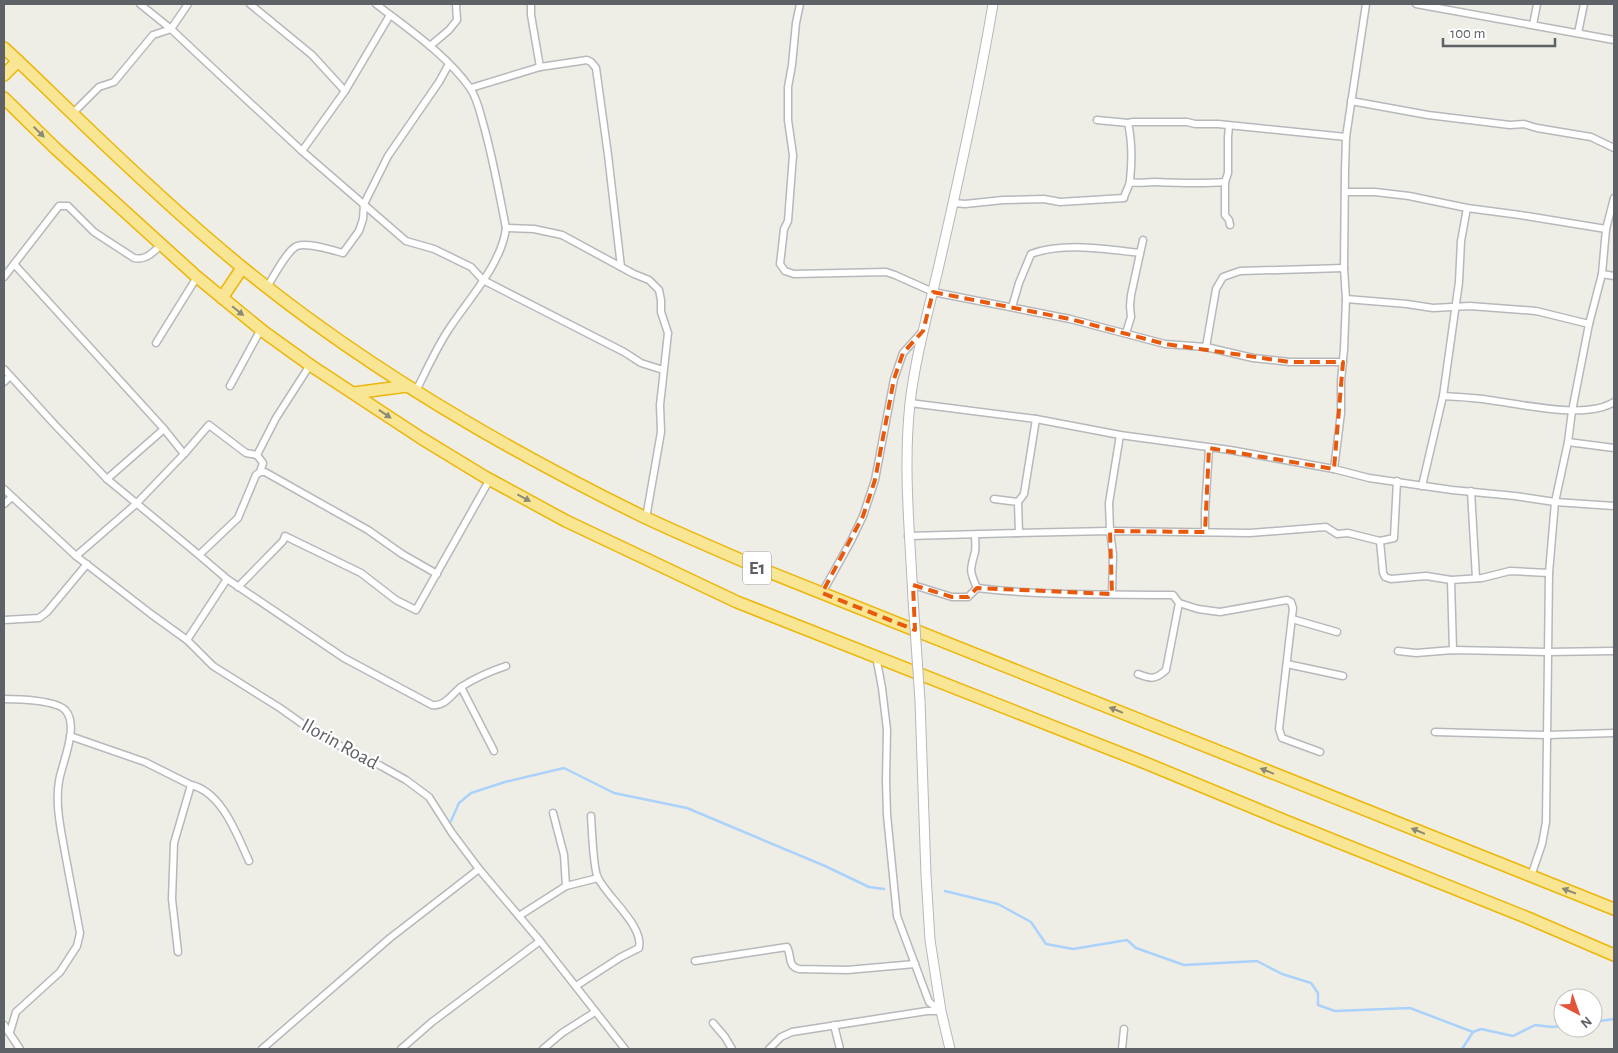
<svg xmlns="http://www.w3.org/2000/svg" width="1618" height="1053" font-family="'Alegreya Sans',sans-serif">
	<rect width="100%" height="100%" fill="#efeee6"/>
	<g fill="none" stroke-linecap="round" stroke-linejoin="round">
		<!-- stream -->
		<g stroke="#aad2fb" stroke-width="2.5">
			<polyline points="451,821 459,803 471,793 505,782 564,768 614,793 687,808 825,866 869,887 884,889"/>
			<polyline points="945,891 998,904 1031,922 1046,944 1073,949 1127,940 1136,948 1184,965 1257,961 1282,974 1311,983 1318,993 1318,1005 1335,1011 1410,1008 1473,1032"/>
			<polyline points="1593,1022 1614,1019"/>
			<polyline points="1462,1049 1473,1032 1481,1029 1513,1036 1535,1025 1552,1027 1563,1026"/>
		</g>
		<!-- minor casing -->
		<g stroke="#b6b8bc" stroke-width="9">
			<g id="minor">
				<polyline points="140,4 171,29 205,61 302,151 406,241 434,249 471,267 483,280 624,352 641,363 663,370"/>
				<polyline points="250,4 312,55 345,91"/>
				<path d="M 376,4 C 408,29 446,54 470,88 C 477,98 480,112 483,123 C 493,158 499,193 506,228 C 502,264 466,302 447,332 C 435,351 426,371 416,391"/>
				<polyline points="531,4 531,15 540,67"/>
				<polyline points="800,4 796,23 792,65 788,87 788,120 793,155 788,221 784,229 780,264 785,271 794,274 886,272 895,275 933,292 1070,319 1165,344 1206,347 1253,358 1290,362 1343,362"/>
				<polyline points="1416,4 1614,40"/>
				<polyline points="1533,25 1537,4"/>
				<polyline points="1578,33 1584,4"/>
				<polyline points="430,46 449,30 457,20 456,4"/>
				<polyline points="471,88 540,67 587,60 591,62 596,68 608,155 621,267"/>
				<polyline points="1351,101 1428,115 1510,125 1524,124 1537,128 1591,137 1614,148"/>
				<polyline points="72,114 99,87 114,82 153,35 171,29 188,4"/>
				<polyline points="1097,120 1128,123 1133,122 1187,122 1195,124 1218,124 1346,137"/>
				<polyline points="1229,126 1228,137 1228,173 1225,182 1225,215 1229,220 1230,225"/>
				<polyline points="302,151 345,91 390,15"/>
				<path d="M 1130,182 C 1138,184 1146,182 1154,182 C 1178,183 1201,184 1225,182"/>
				<polyline points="1346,192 1375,192 1409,196 1467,208 1520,215 1606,229"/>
				<path d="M 954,203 L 965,204 L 1003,200 L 1044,199 L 1060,202 L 1124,198 C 1125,192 1130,186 1130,180 C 1132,162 1132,141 1128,123"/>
				<polyline points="506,228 534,229 562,235 634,274 649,280 659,290 661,300 661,312 668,333 660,405 661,432 646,518"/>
				<polyline points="14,264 164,429 184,454"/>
				<polyline points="1602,274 1614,276"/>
				<path d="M 4,277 L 59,206 L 68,206 L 94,232 L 134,258 C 146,261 153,252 161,245"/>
				<path d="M 267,287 C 273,278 287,250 297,246 C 307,242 332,250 343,253 L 359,231 L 363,219 L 364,204 L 388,156 L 439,82 L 449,64"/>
				<polyline points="1346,299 1407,304 1433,308 1470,306 1536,311 1589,324"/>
				<path d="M 1012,307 L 1019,283 L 1031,254 C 1062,242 1109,249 1140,253"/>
				<polyline points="1126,333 1131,317 1130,306 1131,295 1143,240"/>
				<polyline points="156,343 197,277"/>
				<polyline points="1206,347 1216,289 1223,277 1240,271 1344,268"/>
				<path d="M 4,369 L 56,426 L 107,479 L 199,555 L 227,579 L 344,658 L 432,705 C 445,707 452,694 461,687 C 475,678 491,671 506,666"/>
				<polyline points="4,382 10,376"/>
				<polyline points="230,386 261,329"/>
				<path d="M 1443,396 C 1458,397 1474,397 1489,400 C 1521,404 1586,420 1614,402"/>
				<polyline points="910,403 1036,419 1120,435 1230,450 1334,469 1369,478 1452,490 1515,496 1555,502 1614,506"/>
				<polyline points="1568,442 1614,448"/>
				<polyline points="1334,469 1341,413 1341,381 1344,349 1346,299 1344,268 1345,170 1346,137 1366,4"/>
				<polyline points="260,472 265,472 368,530 402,554 437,574"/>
				<polyline points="107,479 164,429"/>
				<polyline points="1397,481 1394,538 1380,541 1383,573 1385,577 1391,579 1426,576 1451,580 1482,578 1510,571 1549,573"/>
				<polyline points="1422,486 1443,396 1459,282 1461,241 1467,208"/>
				<polyline points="4,489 76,556 151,614 187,640 213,666 280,708 311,730 344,748 381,766 406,780 429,797 452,833 479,869 540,941 625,1049"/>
				<polyline points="1471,491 1476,578"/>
				<polyline points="994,499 1018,502"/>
				<polyline points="4,504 12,497"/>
				<polyline points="1205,532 1205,512 1209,448"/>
				<polyline points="1016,533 1110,531 1250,533 1326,527 1337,534 1348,533 1380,541"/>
				<path d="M 975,535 C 975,540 976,547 975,552 C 970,570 969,570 977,588"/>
				<polyline points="908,536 1019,533 1018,502 1024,494 1036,419"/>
				<polyline points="199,555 238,518 256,475 260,472 263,463 257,455 276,418 310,365"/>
				<polyline points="76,556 136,504 184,454 209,425 246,453 257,455"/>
				<polyline points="1451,580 1453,650"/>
				<path d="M 913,585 L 952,597 L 968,597 L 977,588 C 1042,596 1108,594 1173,595 L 1179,603 L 1198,609 L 1220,612 L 1287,600 L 1291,602 L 1293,608 L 1279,729 L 1282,738 L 1320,752"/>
				<polyline points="238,587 283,541 285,536 361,573 396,600 416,610 490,479"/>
				<polyline points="822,593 851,541 863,516 875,480 894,379 903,353 922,332"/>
				<polyline points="1112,594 1113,554 1110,531 1109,503 1120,435"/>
				<polyline points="1292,619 1337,632"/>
				<polyline points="4,620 39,618 47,612 87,564"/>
				<polyline points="187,640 227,579"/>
				<polyline points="1398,651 1416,653 1453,650 1547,652 1614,651"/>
				<polyline points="876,656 882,688 887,730 886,781 887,815 897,916 929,1002 941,1011"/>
				<polyline points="1287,664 1343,676"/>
				<path d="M 1138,674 C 1151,679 1155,680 1166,670 L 1179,603"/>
				<polyline points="461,687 494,751"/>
				<path d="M 4,699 C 17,699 58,700 66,711 C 79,727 62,763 59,781 C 55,805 61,830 65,853 C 70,880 75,906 80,933 L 77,946 L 60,972 L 16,1012 L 10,1032"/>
				<polyline points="1435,732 1547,735 1614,733"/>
				<path d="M 70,736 L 145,762 L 191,785 C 222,792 237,835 249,861"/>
				<polyline points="553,813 564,855 566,886"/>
				<polyline points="1531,876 1542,844 1546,822 1549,573 1555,502 1568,442 1572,411 1589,324 1602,274 1606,229 1614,198"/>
				<polyline points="519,916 566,886 598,878"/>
				<polyline points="178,952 172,899 174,843 191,785"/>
				<path d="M 695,961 L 787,947 C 792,956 787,966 799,969 L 847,970 L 915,964"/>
				<path d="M 576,986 L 621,957 L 639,948 C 644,926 608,898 598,878 C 593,869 592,829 591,816"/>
				<polyline points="713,1023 725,1037 732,1049"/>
				<polyline points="4,1025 20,1049"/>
				<polyline points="834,1025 840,1049"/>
				<polyline points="262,1049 390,938 479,869"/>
				<polyline points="401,1049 432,1022 540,941"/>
				<polyline points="543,1049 562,1033 595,1012"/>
				<polyline points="769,1049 781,1037 792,1032 927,1011 941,1011"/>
				<polyline points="1122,1049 1124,1029"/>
			</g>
		</g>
		<!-- secondary casing -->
		<g stroke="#b5b8bd" stroke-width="11">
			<g id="secondary">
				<path d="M 913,599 C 910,534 903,468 910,403 C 916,352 931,302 942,252 C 961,169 979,87 993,4"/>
				<polyline points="920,701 926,875 930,940 941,1011 950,1049"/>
			</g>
		</g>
		<!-- motorway casing -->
		<g stroke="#ecb60a" stroke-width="14">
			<g id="motorway">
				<path d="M 4,48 C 28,70 51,93 74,115 C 129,168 184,220 243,268 C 365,368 503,448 644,517 C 682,535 721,551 759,568 L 1614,909"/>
				<polyline points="4,75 18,61"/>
				<polyline points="4,98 56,149 197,277 264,332 310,365 421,438 485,477 566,521 737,602 1143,762 1288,822 1528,918 1614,955"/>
				<polyline points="222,298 242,268"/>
				<polyline points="354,393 407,386"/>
			</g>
		</g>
		<!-- minor -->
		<use href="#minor" stroke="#fff" stroke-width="6"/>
		<!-- secondary -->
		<use href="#secondary" stroke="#fff" stroke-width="9"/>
		<!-- motorway -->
		<use href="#motorway" stroke="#f9e694" stroke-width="11"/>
		<!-- secondary-bridge casing -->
		<g stroke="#b5b8bd" stroke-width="11" stroke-linecap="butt">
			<polyline id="secondary-bridge" points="913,599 920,701"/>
		</g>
		<!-- secondary-bridge -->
		<use href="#secondary-bridge" stroke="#fff" stroke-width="9"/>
	</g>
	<!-- one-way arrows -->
	<defs><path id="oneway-solid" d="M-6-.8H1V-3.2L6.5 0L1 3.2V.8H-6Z" transform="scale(1.25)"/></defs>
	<g fill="#8c8974">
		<use href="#oneway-solid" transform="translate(39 132) rotate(44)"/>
		<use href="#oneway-solid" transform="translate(238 311) rotate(39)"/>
		<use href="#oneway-solid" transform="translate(385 414) rotate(34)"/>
		<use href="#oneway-solid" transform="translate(524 498) rotate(28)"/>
		<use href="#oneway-solid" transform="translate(1116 710) rotate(-158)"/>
		<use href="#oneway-solid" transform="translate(1267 771) rotate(-158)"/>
		<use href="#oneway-solid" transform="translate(1418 831) rotate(-158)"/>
		<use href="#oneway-solid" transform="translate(1569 891) rotate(-159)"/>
	</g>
	<!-- marked area -->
	<path fill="none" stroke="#e8590c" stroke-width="4" stroke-dasharray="10 6" stroke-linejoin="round" d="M 933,292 L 1070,319 L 1165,344 L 1290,362 L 1343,362 L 1334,469 L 1209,448 L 1205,532 L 1110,531 L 1112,594 L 977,588 L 968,597 L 952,597 L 913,585 L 915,630 L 822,593 L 863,516 L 875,480 L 894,379 L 903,353 L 923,331 Z"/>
	<g text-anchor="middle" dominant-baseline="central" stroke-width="4.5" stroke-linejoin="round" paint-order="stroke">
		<!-- shield labels -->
		<rect fill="#fff" stroke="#8e9094" stroke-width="1" x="743" y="551.5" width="28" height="33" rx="4"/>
		<g font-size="19" font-weight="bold" fill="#5e6166">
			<text x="757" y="568">E1</text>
		</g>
		<!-- street labels -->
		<g font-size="20" fill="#5e6166" stroke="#fff">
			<text transform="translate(340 744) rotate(29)">Ilorin Road</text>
		</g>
	</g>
	<!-- border -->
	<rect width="1618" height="1053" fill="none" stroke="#5e6166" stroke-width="10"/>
	<!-- north arrow -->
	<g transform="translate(1578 1013) rotate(139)"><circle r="24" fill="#ffffff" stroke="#bfc0c2"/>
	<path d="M0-4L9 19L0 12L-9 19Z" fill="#e25339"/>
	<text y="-8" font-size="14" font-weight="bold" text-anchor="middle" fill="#5e6166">N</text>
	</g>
	<!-- scale -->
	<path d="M1443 38v8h112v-8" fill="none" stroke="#5e6166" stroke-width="2.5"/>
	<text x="1450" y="38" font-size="15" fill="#5e6166" stroke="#ffffff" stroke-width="4" paint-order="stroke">100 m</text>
</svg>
